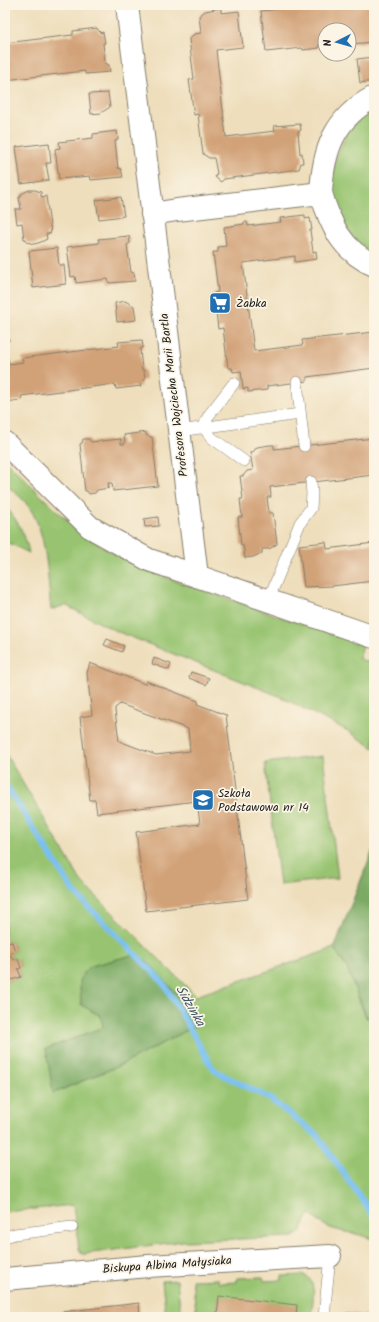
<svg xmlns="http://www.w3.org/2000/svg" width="379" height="1322" font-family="Kalam,sans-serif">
	<rect width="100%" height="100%" fill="#fcf5e5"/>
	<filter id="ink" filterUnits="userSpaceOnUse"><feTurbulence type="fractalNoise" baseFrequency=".025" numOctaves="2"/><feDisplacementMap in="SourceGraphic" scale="8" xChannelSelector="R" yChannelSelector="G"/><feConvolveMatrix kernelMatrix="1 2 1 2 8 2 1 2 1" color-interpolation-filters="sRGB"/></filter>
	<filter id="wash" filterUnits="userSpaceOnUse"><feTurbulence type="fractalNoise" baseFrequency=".012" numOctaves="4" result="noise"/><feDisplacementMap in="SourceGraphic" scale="16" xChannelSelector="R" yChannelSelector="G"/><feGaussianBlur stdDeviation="0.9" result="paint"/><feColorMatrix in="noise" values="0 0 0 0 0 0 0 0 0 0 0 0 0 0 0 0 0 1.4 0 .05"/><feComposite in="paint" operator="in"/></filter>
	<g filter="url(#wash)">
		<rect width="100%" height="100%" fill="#eedebc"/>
		<!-- green -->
		<g fill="#98c471" stroke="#5a7046" fill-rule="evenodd">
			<polygon points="374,108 374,255 354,240 338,216 331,189 334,162 346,135 357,121"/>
			<path d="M 5,460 C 35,489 64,522 100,545 C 137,569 178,582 220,596 C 268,612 315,629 363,645 L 359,659 L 374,664 L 374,748 L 348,731 L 279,696 L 116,631 L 65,605 L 51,610 C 47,576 48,530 26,503 C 20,496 12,490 5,484 Z"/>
			<path d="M 5,506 C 17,519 26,536 29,553 L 5,541 Z"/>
			<path d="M 5,753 L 81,881 L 196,996 L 334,948 L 347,968 L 366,1018 L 374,1017 L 374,1239 C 367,1238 362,1235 356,1234 C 332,1229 329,1230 309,1214 L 300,1233 L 293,1237 L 183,1241 L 84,1254 L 82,1254 L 79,1249 L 73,1205 L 5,1212 L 5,982 L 21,977 L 18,969 L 21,967 L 18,959 L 13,960 L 10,953 L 15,951 L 12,942 L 8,943 L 5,935 ZM 80,986 L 196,1025 L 123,1064 L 54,1093 L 46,1049 L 101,1028 L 103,1026 L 101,1016 L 83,1006 L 81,1002 Z"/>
			<polygon points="323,756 338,878 280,885 265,763"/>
			<path d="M 303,1275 C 319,1279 312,1305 311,1317 L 296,1317 L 219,1297 L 217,1317 L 197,1317 L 192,1280 L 218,1279 L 219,1283 L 237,1282 L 237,1278 L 263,1277 L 264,1281 L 282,1280 L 282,1276 Z"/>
			<polygon points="177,1280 181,1315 166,1317 162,1281"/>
		</g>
		<!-- forest -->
		<g fill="#7aaa63" stroke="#4b6340">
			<polygon points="374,847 374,1017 367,1018 347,968 334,948"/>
			<polygon points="136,954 147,961 183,1001 197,1025 123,1064 53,1093 46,1049 101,1028 103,1026 101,1016 83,1006 81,1004 80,981 83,973 88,968 91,966"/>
		</g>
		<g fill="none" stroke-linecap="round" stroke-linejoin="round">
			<!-- stream -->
			<polyline stroke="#79c0f1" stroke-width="6" points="5,784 74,892 157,976 166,987 212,1067 219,1073 269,1098 317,1135 374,1217"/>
		</g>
		<g id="blocks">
			<!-- building -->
			<g fill="#d1a177" fill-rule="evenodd">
				<polygon points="313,5 370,5 372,34 374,34 374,42 350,44 349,41 349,30 325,30 325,44 319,45 319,48 303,50 302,48 266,52 261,11"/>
				<polygon points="221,8 221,13 239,11 243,47 216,50 226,137 275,131 274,126 300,124 301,130 298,132 300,154 302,153 303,163 301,163 299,169 224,179 221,182 215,177 217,173 214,158 209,158 203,154 198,114 194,115 189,80 194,79 189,39 191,38 194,34 201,33 199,16 205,11"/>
				<polygon points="97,28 98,30 101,33 103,32 105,43 103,43 105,63 109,65 110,72 85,74 85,71 5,80 5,43 73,35 73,31"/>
				<polygon points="374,57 374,81 360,83 357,59"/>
				<polygon points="108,93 110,107 101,113 91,114 89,94"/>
				<polygon points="117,131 118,139 115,141 118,168 121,169 123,177 91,180 90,176 59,179 55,149 60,148 59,142 93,138 93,134"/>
				<polygon points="49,143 51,163 46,163 49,180 21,184 16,147"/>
				<polygon points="29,190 35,190 41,192 41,197 46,196 51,233 46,234 47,239 41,242 35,244 26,242 26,239 24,239 22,223 17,224 15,209 21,209 19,197 21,197 21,194"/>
				<polygon points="121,197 124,216 99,219 96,200"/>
				<polygon points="305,215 305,219 310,218 312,230 310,230 313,252 316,251 317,259 295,262 295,256 243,263 254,351 303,345 302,340 374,332 374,368 307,377 307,381 267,386 267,390 248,392 248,388 243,389 241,371 233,372 232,368 228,368 223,328 218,329 214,293 218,292 213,252 218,252 218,247 226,246 224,227 244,224 244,222 247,222 248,226 281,222 280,218"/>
				<polygon points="129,236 130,243 127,245 131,272 134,273 135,281 109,283 108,279 76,283 75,276 71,277 67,247 99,243 98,239"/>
				<polygon points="57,248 59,265 64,265 66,284 33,288 29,251"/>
				<polygon points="125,301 134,306 136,320 117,322 115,303"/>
				<polygon points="5,317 6,317 9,341 5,342"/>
				<polygon points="142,340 143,347 140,349 142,370 144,370 145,380 143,380 140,383 141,386 116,389 115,384 21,396 22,400 5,402 5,343 9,364 23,362 22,358 119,346 118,342"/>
				<polygon points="146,432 146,435 150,437 152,437 158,486 113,491 112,483 108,483 109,488 97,490 95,493 89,494 87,491 85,491 80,444 82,443 83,439 89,439 91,442 121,439 121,444 125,444 124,435"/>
				<polygon points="374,438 374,475 270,487 271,497 267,497 269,513 273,513 277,544 269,549 262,549 262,553 253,557 245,558 243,545 241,545 238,517 242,517 240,499 243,499 240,476 243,476 247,471 253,470 250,452 253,452 257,447 270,445 274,445 274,449"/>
				<polygon points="158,517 159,526 145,527 144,519"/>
				<polygon points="326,542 327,549 374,543 374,581 332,586 304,587 299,545"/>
				<polygon points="107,639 124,646 122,652 104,645"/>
				<polygon points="154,658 171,664 169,670 152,664"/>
				<path d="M 90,663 L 145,684 L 146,681 L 198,701 L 197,704 L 226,715 L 248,899 L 146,911 L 136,832 L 200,824 L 197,801 L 97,813 L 95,800 L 90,800 L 80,717 L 92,715 L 87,673 ZM 120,704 L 188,729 L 190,751 L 156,755 L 119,741 L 115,711 L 115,708 Z"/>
				<polygon points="191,672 209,678 206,685 189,678"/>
				<polygon points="5,934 8,943 12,942 15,951 10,953 13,960 18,958 21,968 18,969 21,977 5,982"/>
				<polygon points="219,1296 297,1305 296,1317 217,1317"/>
				<polygon points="139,1303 140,1317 61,1317 61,1312"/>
				<polygon points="346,1313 372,1316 372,1317 346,1317"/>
			</g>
		</g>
	</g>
	<g filter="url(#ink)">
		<use href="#blocks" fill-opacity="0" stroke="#857d6c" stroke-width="1"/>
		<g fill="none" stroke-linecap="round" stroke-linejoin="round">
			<!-- lane casing -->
			<g stroke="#857d6c" stroke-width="12">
				<g id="lane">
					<polyline points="297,382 304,446"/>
					<polyline points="234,383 209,415 203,427 212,438 244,461"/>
					<polyline points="179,431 300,414"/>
					<polyline points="268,601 300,523 311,508 312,494 311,482"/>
					<polyline points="5,1237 15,1234 72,1227"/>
					<polyline points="324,1317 330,1256"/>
				</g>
			</g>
			<!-- street casing -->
			<g stroke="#857d6c" stroke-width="24">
				<g id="street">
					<path d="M 321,193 C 323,151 334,118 374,97"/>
					<path d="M 152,214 L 177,210 L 321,193 C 330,224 342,251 374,265"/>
					<polyline points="5,443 90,527 149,560 197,576 127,5"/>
					<polyline points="197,576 374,637"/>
					<polyline points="5,1279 148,1266 330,1256"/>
				</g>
			</g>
			<!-- lane -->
			<use href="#lane" stroke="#fff" stroke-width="11"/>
			<!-- street -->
			<use href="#street" stroke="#fff" stroke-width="22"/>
		</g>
	</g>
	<!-- icons -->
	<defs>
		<g id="supermarket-square" transform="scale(1.15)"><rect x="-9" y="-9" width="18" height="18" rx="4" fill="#1f6fb2" stroke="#fcf5e5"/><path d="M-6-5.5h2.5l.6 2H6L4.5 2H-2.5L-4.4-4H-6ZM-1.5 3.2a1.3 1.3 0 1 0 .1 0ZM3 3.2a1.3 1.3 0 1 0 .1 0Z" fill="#fff"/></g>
		<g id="school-square" transform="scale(1.15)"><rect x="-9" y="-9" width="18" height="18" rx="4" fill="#1f6fb2" stroke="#fcf5e5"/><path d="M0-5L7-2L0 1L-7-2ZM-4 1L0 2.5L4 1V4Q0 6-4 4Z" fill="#fff"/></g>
	</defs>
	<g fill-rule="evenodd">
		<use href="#supermarket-square" x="220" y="303"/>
		<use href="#school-square" x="203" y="800"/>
	</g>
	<g text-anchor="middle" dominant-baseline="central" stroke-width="3.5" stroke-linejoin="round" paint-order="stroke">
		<!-- poi labels -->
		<g font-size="12" fill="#1c1c1c" stroke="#fcf5e5" text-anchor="start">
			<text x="236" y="303">Żabka</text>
			<text x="218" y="793">Szkoła<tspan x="218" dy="14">Podstawowa nr 14</tspan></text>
		</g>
		<!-- street labels -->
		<g font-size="12" fill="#1c1c1c" stroke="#fcf5e5">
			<text transform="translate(174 395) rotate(-97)">Profesora Wojciecha Marii Bartla</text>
			<text transform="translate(167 1265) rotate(-4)">Biskupa Albina Małysiaka</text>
		</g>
		<!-- water labels -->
		<g font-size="13" font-style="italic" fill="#3d5567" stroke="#fcf5e5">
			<text transform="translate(190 1006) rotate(60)">Sidzinka</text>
		</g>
	</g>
	<!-- margin -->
	<rect width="379" height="1322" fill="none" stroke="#fcf5e5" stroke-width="20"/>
	<!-- north arrow -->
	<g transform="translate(337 42) rotate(264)"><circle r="19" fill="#fcf5e5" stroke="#a29e95"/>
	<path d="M0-3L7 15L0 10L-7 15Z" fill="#1f6fb2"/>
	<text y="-6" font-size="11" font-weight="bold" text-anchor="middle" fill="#1c1c1c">N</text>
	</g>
</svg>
